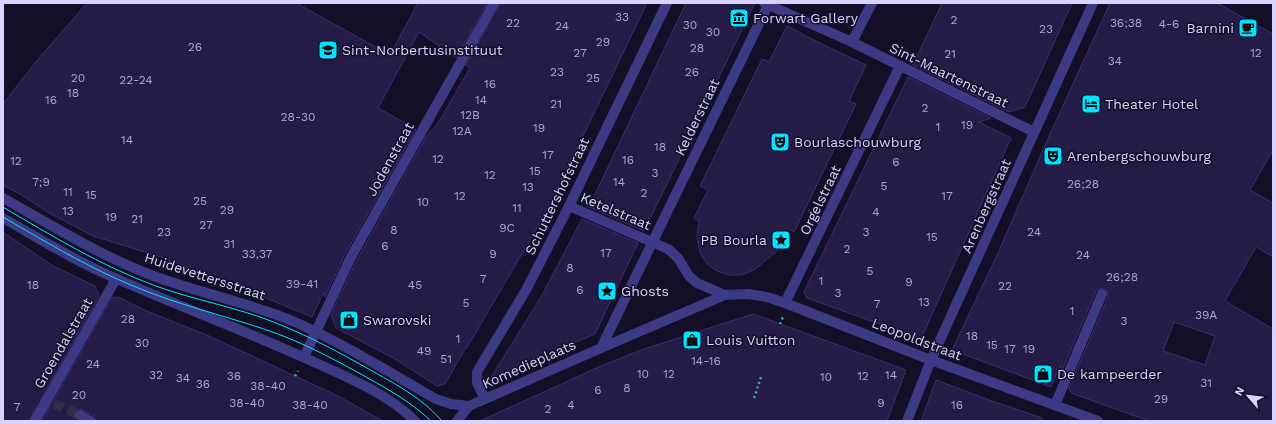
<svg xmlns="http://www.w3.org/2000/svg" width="1276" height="424" font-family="'Work Sans',sans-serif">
	<rect width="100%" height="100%" fill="#130f26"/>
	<!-- building -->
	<g fill="#241b47" stroke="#3b2d73" fill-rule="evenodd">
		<polygon points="87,3 296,3 390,55 418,3 487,3 456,58 419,32 378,108 416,129 345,254 325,297 324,292 312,317 232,284 161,257 93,236 49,213 20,194 3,185 3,104 34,64"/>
		<polygon points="500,3 647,3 599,103 540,223 466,349 465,349 445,384 437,386 395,359 336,328 331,314 357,260 427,135 437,125 470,68 466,65"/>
		<polygon points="686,3 755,3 644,231 589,207"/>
		<polygon points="942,3 1072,3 1025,107 1009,112 913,65"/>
		<path d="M 1110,3 L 1217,3 L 1273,34 L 1273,150 L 1250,190 L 1273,203 L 1273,257 L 1256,247 L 1225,301 L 1273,329 L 1273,421 L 1149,421 L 1071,393 L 1069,388 L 1108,297 L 1107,290 L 1104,288 L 1098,289 L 1096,291 L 1062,371 L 1060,366 L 1051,387 L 952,350 L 998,253 L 1046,143 ZM 1174,322 L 1215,336 L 1205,365 L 1163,351 Z"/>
		<polygon points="787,26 801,33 801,34 866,65 849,101 856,104 794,232 787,228 776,252 754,270 741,275 729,275 717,271 707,264 700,253 697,236 699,221 694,218 708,190 700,186 762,59 769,62"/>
		<polygon points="908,77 991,118 979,122 1011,138 921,339 807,298 804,292"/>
		<polygon points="582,219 638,243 595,334 490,379 541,297"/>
		<polygon points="3,232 53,266 95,286 99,296 29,421 3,421"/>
		<polygon points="118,297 144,310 209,336 338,396 383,421 96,421 93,415 80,409 77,410 74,414 75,418 77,421 42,421 112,298"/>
		<polygon points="753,314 906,370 887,421 480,421 601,366 644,349"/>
		<polygon points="936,380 989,400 1042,418 1042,421 921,421"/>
	</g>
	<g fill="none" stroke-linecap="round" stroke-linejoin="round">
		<!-- minor-tunnel -->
		<polyline stroke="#312d47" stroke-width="10" stroke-dasharray="10 5" stroke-linecap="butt" points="54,404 80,415"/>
		<!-- path -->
		<g stroke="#2fb8b0" stroke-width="2.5" stroke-dasharray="2 3" stroke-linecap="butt">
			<polyline points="780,324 783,317"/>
			<polyline points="295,376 298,371"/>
			<polyline points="754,398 761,377"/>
		</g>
		<!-- minor -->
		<g stroke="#3d3a85" stroke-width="10">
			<polyline points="764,3 852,42 1034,132"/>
			<polyline points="852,42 872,3"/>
			<path d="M 3,198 C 51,225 99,255 151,275 C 198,293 248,302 295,322 C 344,344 389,372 436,399 L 451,404 L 469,406"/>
			<polyline points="569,206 668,249 678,258 689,276 697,283 725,295"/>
			<path d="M 3,218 C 40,239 77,262 115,278 C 181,307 248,332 314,362 C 349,378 388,394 415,421"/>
			<polyline points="785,303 900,66"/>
			<polyline points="601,348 768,5"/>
			<polyline points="304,357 351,257 494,3"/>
			<polyline points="485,399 477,383 477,372 526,290 569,206 667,3"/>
			<polyline points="1055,405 1102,294"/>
			<polyline points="80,415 90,421"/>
			<polyline points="35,421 116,279"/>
			<polyline points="457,421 469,406 601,348 725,295 748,294 767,297 785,303 931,360 1098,421"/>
			<polyline points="907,421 931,360 1093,3"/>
		</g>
		<!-- tram -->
		<g stroke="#00e5ff" stroke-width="1">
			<path d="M 3,207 C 52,236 100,265 153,285 C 188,298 225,305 260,317 C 300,331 337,351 374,372 C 399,386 423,399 442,421"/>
			<path d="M 3,217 C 51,245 99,274 151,293 C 193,309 237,319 278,334 C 310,346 339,362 368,378 C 391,391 412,403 431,421"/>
		</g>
	</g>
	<!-- icons -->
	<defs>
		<g id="museum-square" transform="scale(1)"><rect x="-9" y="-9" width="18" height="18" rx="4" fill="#00e5ff" stroke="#130f26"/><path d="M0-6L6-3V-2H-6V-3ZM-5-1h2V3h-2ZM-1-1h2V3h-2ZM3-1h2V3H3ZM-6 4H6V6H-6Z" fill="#111"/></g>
		<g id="cafe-square" transform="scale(1)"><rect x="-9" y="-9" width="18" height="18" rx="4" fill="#00e5ff" stroke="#130f26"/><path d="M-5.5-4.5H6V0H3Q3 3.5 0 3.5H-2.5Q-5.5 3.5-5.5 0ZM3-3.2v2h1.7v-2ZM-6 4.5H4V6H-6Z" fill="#111"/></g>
		<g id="school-square" transform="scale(1)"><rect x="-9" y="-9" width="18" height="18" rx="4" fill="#00e5ff" stroke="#130f26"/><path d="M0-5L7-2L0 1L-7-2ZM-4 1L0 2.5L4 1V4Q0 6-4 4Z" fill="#111"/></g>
		<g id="hotel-square" transform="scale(1)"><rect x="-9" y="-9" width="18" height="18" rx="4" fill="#00e5ff" stroke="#130f26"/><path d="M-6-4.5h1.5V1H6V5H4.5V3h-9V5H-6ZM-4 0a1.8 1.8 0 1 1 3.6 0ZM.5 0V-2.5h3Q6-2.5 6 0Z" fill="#111"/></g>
		<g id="theatre-square" transform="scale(1)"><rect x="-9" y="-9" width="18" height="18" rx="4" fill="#00e5ff" stroke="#130f26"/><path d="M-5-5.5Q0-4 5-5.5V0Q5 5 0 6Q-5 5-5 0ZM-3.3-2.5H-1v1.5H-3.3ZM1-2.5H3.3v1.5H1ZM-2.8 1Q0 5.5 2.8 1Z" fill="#111"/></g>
		<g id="sight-square" transform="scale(1)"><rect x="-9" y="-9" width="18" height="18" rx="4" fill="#00e5ff" stroke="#130f26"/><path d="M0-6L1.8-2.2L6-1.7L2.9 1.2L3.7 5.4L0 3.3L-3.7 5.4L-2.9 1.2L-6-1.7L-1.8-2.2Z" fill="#111"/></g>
		<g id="shop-square" transform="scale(1)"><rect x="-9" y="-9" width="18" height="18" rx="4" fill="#00e5ff" stroke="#130f26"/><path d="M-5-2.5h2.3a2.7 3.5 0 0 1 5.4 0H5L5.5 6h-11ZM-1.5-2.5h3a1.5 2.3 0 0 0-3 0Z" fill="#111"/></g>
	</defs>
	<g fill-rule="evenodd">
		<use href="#museum-square" x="739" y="18"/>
		<use href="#cafe-square" x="1248" y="28"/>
		<use href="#school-square" x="328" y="50"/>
		<use href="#hotel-square" x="1091" y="104"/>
		<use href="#theatre-square" x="780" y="142"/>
		<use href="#theatre-square" x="1053" y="156"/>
		<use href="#sight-square" x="781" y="240"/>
		<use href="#sight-square" x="607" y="291"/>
		<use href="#shop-square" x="349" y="320"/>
		<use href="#shop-square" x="692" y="340"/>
		<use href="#shop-square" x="1043" y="374"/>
	</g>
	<g text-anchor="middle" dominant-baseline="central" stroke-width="3" stroke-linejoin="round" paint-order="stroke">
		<!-- number labels -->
		<g font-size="12" fill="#aca6d1">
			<text x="622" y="17">33</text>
			<text x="954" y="20">2</text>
			<text x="513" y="23">22</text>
			<text x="1126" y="23">36;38</text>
			<text x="1169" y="24">4-6</text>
			<text x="690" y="25">30</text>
			<text x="562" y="26">24</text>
			<text x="1046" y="29">23</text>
			<text x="713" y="32">30</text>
			<text x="603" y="42">29</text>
			<text x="195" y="47">26</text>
			<text x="697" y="48">28</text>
			<text x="580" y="53">27</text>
			<text x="1256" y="53">12</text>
			<text x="950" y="54">21</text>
			<text x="1115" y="61">34</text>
			<text x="557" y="72">23</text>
			<text x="692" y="72">26</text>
			<text x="78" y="78">20</text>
			<text x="593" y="78">25</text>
			<text x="136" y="80">22-24</text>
			<text x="490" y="84">16</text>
			<text x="73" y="93">18</text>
			<text x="51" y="100">16</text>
			<text x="481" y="100">14</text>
			<text x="556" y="104">21</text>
			<text x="925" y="108">2</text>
			<text x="470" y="115">12B</text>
			<text x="298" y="117">28-30</text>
			<text x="967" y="125">19</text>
			<text x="938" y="127">1</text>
			<text x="539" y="128">19</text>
			<text x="462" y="131">12A</text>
			<text x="127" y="140">14</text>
			<text x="660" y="147">18</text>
			<text x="548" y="155">17</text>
			<text x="438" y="159">12</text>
			<text x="628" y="160">16</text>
			<text x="16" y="161">12</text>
			<text x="896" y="162">6</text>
			<text x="535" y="171">15</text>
			<text x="655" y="173">3</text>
			<text x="490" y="175">12</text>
			<text x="41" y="182">7;9</text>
			<text x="619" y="182">14</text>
			<text x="1083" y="184">26;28</text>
			<text x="884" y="186">5</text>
			<text x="528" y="187">13</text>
			<text x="68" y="192">11</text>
			<text x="644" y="193">2</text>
			<text x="91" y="195">15</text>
			<text x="460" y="196">12</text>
			<text x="947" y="196">17</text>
			<text x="200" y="201">25</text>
			<text x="423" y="202">10</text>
			<text x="517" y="208">11</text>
			<text x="227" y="210">29</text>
			<text x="68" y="211">13</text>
			<text x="876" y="212">4</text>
			<text x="111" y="217">19</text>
			<text x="137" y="219">21</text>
			<text x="206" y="225">27</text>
			<text x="507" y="228">9C</text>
			<text x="394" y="230">8</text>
			<text x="164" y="232">23</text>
			<text x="866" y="232">3</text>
			<text x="1034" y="232">24</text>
			<text x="932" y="237">15</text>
			<text x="229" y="244">31</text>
			<text x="385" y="246">6</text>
			<text x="847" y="249">2</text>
			<text x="606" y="253">17</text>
			<text x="257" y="254">33,37</text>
			<text x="493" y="254">9</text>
			<text x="1083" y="255">24</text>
			<text x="570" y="268">8</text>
			<text x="870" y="271">5</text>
			<text x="1122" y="277">26;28</text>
			<text x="483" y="279">7</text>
			<text x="821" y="281">1</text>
			<text x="909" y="282">9</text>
			<text x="302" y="284">39-41</text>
			<text x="33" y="285">18</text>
			<text x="415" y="285">45</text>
			<text x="1005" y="286">22</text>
			<text x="580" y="290">6</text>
			<text x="838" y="293">3</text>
			<text x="924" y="302">13</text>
			<text x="466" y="303">5</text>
			<text x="877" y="304">7</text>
			<text x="1072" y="311">1</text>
			<text x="1206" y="315">39A</text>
			<text x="128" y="319">28</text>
			<text x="1124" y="321">3</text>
			<text x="972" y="336">18</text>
			<text x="458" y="339">1</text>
			<text x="142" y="343">30</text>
			<text x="992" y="345">15</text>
			<text x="1010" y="349">17</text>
			<text x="1029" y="349">19</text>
			<text x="424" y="351">49</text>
			<text x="446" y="359">51</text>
			<text x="706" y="361">14-16</text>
			<text x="93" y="364">24</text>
			<text x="643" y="374">10</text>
			<text x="669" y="374">12</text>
			<text x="156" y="375">32</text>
			<text x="891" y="375">14</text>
			<text x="234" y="376">36</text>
			<text x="863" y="376">12</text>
			<text x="826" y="377">10</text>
			<text x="183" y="378">34</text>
			<text x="1206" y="383">31</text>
			<text x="203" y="384">36</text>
			<text x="268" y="386">38-40</text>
			<text x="627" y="388">8</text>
			<text x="598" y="390">6</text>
			<text x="79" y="395">20</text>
			<text x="1161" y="399">29</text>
			<text x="247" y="403">38-40</text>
			<text x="881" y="403">9</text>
			<text x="310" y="405">38-40</text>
			<text x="571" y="405">4</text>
			<text x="957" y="405">16</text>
			<text x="17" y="407">7</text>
			<text x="548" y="409">2</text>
		</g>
		<!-- poi labels -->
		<g font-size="14" fill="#d9d4ff" stroke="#130f26" text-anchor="start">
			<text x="753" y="18">Forwart Gallery</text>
			<text x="1234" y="28" text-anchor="end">Barnini</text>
			<text x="342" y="50">Sint-Norbertusinstituut</text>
			<text x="1105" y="104">Theater Hotel</text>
			<text x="794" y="142">Bourlaschouwburg</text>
			<text x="1067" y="156">Arenbergschouwburg</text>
			<text x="767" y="240" text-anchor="end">PB Bourla</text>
			<text x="621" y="291">Ghosts</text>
			<text x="363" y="320">Swarovski</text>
			<text x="706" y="340">Louis Vuitton</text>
			<text x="1057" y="374">De kampeerder</text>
		</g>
		<!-- street labels -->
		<g font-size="14" fill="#d9d4ff" stroke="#130f26">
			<text transform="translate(949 75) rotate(26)">Sint-Maartenstraat</text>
			<text transform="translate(697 117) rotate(-64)">Kelderstraat</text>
			<text transform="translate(390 159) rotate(-61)">Jodenstraat</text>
			<text transform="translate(557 196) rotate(-64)">Schuttershofstraat</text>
			<text transform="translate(820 200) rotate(-64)">Orgelstraat</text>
			<text transform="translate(986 206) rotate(-66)">Arenbergstraat</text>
			<text transform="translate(616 211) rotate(23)">Ketelstraat</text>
			<text transform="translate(205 276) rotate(18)">Huidevettersstraat</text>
			<text transform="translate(917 339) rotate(21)">Leopoldstraat</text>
			<text transform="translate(63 343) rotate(-60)">Groendalstraat</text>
			<text transform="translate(529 364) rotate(-24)">Komedieplaats</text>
		</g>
	</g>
	<!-- border -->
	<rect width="1276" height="424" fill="none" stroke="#d9d4ff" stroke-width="8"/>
	<!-- north arrow -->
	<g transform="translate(1248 396) rotate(298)" stroke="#130f26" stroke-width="3" paint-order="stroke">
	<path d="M0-3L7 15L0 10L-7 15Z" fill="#d9d4ff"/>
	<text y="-6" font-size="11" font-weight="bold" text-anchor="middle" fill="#d9d4ff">N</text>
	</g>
</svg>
